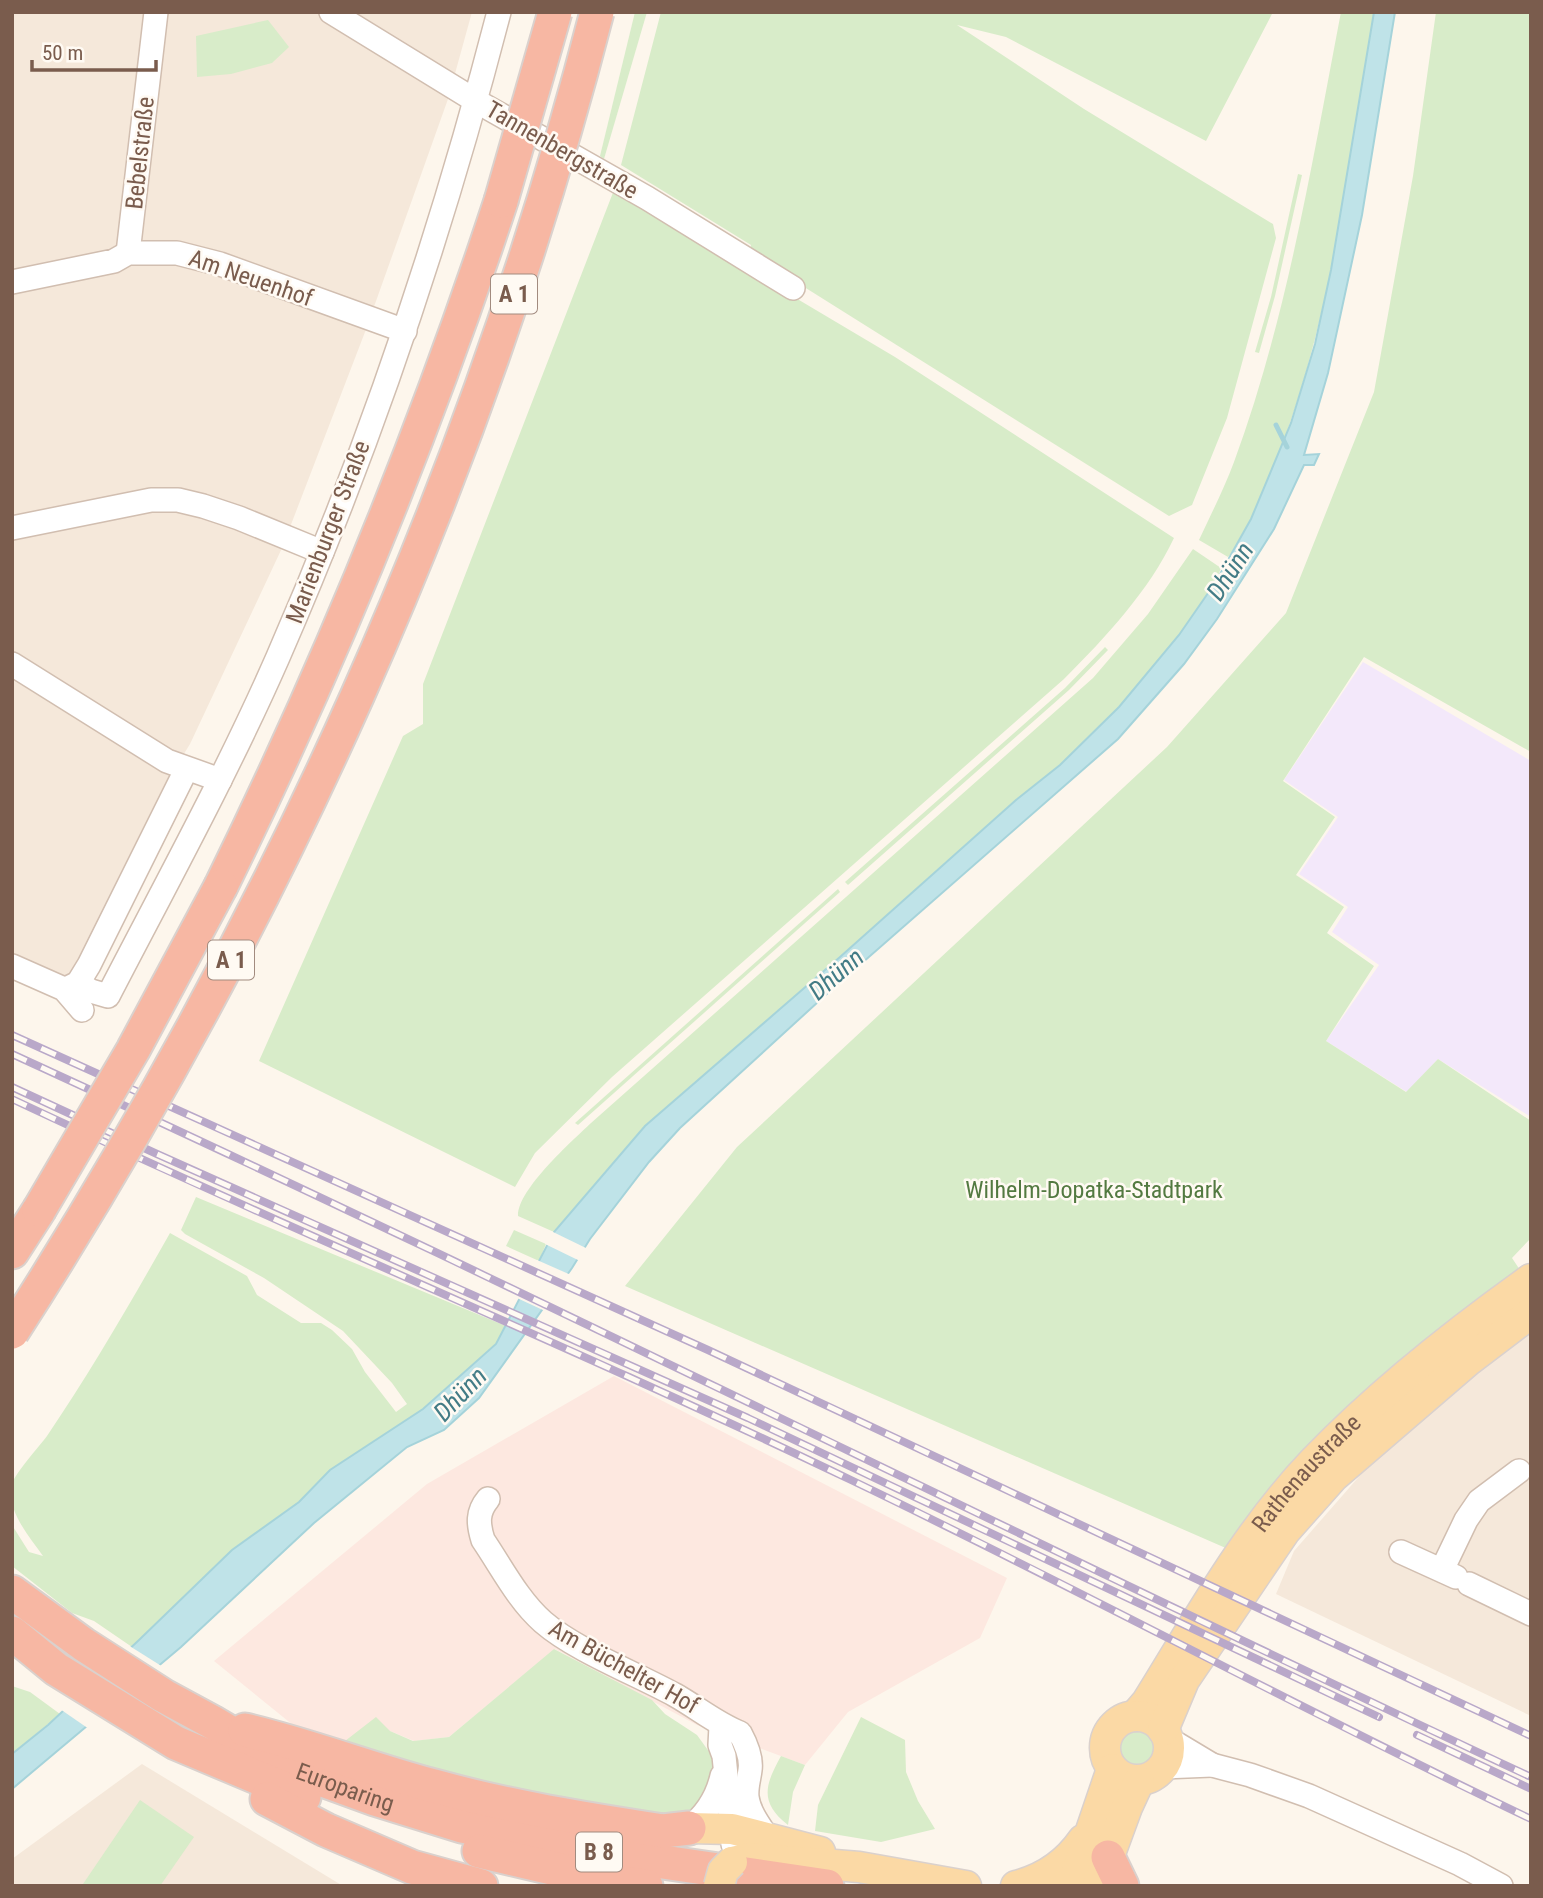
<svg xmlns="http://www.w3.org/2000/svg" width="1543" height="1898" font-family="'Roboto Condensed',sans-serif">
	<rect width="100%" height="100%" fill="#fdf6ec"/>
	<!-- residential -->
	<g fill="#f5e8da">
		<polygon points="12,12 472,12 448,99 365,332 282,548 190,744 169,778 75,967 54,994 12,974"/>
		<polygon points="1531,1324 1531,1716 1276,1594 1294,1551 1370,1464"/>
		<polygon points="142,1764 343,1886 12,1886 12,1859"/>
	</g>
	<!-- commercial -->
	<polygon fill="#fde8e0" points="614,1376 1007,1578 980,1638 848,1712 805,1765 697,1725 555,1649 449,1737 414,1741 390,1731 336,1748 304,1734 214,1661 427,1484"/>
	<!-- education -->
	<polygon fill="#f3e8fa" points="1363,662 1531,761 1531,1117 1438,1059 1407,1092 1326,1041 1379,965 1332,932 1348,907 1299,874 1338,817 1284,780"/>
	<!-- green -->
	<g fill="#d8ecc9">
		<polygon points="635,12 647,12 604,159 600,156"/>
		<polygon points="661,12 1273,12 1206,141 1006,37 957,25 1084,109 1273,224 1276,238 1227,418 1192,505 1169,516 750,253 751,245 621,165"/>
		<path d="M 1341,12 L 1374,12 C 1347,174 1330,341 1263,492 C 1254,513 1244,541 1228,557 L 1199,540 C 1211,514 1224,489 1234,462 C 1287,318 1312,163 1341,12 Z"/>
		<polygon points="1436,12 1531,12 1531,752 1364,657 1283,781 1335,817 1296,875 1344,907 1327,933 1374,966 1326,1041 1406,1092 1438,1059 1531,1121 1531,1238 1512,1258 1522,1273 1228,1549 625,1286 737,1147 1167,747 1286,613 1374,392 1413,176"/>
		<polygon points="268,20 289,47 272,63 231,74 197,77 196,36"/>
		<polygon points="1298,174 1302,175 1275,296 1259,353 1255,352 1271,297"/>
		<path d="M 614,190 L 895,357 L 1174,538 C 1149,591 1105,638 1064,679 L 612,1077 L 535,1153 L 515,1187 L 259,1061 L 403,736 L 423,724 L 423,684 Z"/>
		<path d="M 1193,549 L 1221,568 L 1215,583 L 1179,635 L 1119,707 L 1060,765 L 1016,800 L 840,957 L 645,1126 L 554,1232 L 518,1216 C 517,1190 572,1141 591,1123 L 1093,678 L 1148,614 Z"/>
		<polygon points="1105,647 1108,650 1069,690 848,885 845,882 1065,688"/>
		<polygon points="838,889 840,892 578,1125 575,1123"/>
		<path d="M 196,1197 L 506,1326 L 496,1344 L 423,1409 L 330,1470 L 299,1502 L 232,1550 L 132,1647 L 94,1621 L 72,1613 L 12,1566 L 12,1525 L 29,1552 L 43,1556 C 29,1536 6,1511 12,1484 C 15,1473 39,1447 47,1436 C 91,1371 131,1302 170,1233 L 247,1276 L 257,1295 L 301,1323 L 321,1323 L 332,1330 L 352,1349 L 365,1372 L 396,1412 L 407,1404 L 392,1383 L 343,1331 L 264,1278 L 185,1234 L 181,1230 Z"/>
		<polygon points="514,1230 546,1244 539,1261 506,1246"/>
		<path d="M 554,1649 L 652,1700 L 665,1714 L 697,1735 L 715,1760 C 711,1792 706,1795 685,1819 L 646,1819 L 336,1748 L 376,1717 L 390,1731 L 413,1741 L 449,1737 Z"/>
		<polygon points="12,1686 30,1692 60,1714 12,1754"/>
		<polygon points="861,1717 905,1740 906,1772 918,1801 935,1829 881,1842 815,1831 818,1805"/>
		<circle cx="1134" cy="1748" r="20"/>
		<path d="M 781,1756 L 805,1765 L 793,1792 L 788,1825 C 759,1802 765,1785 781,1756 Z"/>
		<polygon points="140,1800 194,1837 160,1886 86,1886 83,1884"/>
	</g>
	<!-- water -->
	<polygon fill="#bfe3e8" stroke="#a5d3da" stroke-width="2" points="1374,12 1395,12 1362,215 1328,373 1304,455 1319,454 1314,465 1304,465 1274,529 1217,619 1184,664 1118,739 830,991 680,1128 649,1162 590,1239 572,1268 479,1398 444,1430 407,1447 314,1523 181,1647 12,1789 12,1754 48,1725 139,1640 232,1550 299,1502 330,1470 423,1409 496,1344 554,1232 645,1126 840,957 1016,800 1060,765 1119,707 1179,635 1215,583 1251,519 1291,423 1315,344 1331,270"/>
	<!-- pier -->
	<g fill="#fdf6ec">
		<polygon points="551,1231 588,1249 580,1261 545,1244"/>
		<polygon points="537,1260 571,1275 545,1311 517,1298"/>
		<polygon points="128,1645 163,1667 89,1729 60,1709"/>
	</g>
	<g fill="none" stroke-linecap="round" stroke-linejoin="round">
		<!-- stream -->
		<polyline stroke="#a5d3da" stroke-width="5" points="1276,425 1287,447"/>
		<!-- minor casing -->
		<g stroke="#d1beb0" stroke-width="26">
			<g id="minor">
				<polyline points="331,12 476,101 647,198 793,288"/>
				<polyline points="128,253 156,12"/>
				<polyline points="12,282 114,261 128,253 177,253 220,264 405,331"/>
				<polyline points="12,528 151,500 178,500 203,506 239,518 322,552"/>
				<polyline points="12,664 167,761 220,780"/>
				<polyline points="12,966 64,989 82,1010"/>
				<path d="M 78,983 L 91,991 L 108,996 C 166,884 227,773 278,657 C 369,449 442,232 499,12"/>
				<polyline points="66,989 78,983 89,965 186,770"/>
				<path d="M 488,1499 C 477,1512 478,1524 483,1540 C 502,1568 518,1600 543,1622 C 575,1650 637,1674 675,1695 C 698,1708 717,1724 740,1733 C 746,1744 752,1757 750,1770 C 749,1779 746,1787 747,1797 C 749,1812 759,1825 767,1837"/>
				<polyline points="1401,1552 1456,1577"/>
				<polyline points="1442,1570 1466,1520 1479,1501 1519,1471"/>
				<polyline points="1469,1584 1531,1614"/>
				<polyline points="721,1726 720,1745 724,1756 733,1844"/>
				<polyline points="1167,1738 1212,1765 1250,1775 1309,1796 1460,1864 1501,1886"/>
				<polyline points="1163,1767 1212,1765"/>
				<path d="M 689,1828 C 707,1814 717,1798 722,1776"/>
			</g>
		</g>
		<!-- major casing -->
		<g stroke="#dad1cd" stroke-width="33">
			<g id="major">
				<path id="s1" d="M 1135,1716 L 1147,1702 C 1198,1620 1246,1532 1314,1461 C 1379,1393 1454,1334 1531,1279"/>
				<circle cx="1137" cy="1748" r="32"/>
				<polyline points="1163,1730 1184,1680 1245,1590 1285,1531 1333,1477 1469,1360 1531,1313"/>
				<polyline points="689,1828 732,1829 820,1852"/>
				<polyline points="732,1862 749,1858 859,1867 966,1886"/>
				<path d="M 1016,1886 C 1044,1879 1067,1863 1083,1840"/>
				<polyline points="1067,1886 1076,1875 1112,1769"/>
				<polyline points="1098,1886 1127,1807 1139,1781"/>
			</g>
		</g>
		<!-- highway casing -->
		<g stroke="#dad1cd" stroke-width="37">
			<g id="highway">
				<path d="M 221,886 C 331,662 423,438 501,201"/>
				<polyline points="12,1252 39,1210"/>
				<path id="s2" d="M 12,1592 L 83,1644 L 164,1696 L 212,1722 L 290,1768 L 375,1799 L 462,1826 L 615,1855 L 827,1886"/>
				<polyline points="12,1633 56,1669 176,1743 304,1797"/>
				<path d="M 245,1730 C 309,1745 370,1769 434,1786 C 509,1807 586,1819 663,1831 L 689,1828"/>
				<polyline points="267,1799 326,1830 412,1867 481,1886"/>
				<polyline points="479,1851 607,1881 646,1886"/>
				<polyline points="1108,1857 1122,1886"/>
			</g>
		</g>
		<!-- minor -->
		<use href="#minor" stroke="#fff" stroke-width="23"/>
		<!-- major -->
		<use href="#major" stroke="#fbd9a5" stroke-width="30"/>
		<!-- highway -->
		<use href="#highway" stroke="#f7b7a3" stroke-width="33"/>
		<!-- rail casing -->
		<g stroke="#b9a8c9" stroke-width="8">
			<g id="rail">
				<polyline points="12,1035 708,1350 1531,1736"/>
				<path d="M 12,1054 C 522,1287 1023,1540 1531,1777"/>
				<polyline points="12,1087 157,1154 748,1418 1379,1717"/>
				<path d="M 12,1099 C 290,1230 573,1347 851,1480 C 1079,1589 1302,1710 1531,1819"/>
				<polyline points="1417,1735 1531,1789"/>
			</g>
		</g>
		<!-- rail -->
		<use href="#rail" stroke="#fffaf3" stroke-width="5" stroke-dasharray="16" stroke-linecap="butt"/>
		<!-- major-bridge casing -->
		<g stroke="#dad1cd" stroke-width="33" stroke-linecap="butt">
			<polyline id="major-bridge" points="719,1886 723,1871 732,1862"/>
		</g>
		<!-- highway-bridge casing -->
		<g stroke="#dad1cd" stroke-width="37" stroke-linecap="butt">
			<g id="highway-bridge">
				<polyline points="501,201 555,12"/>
				<polyline points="39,1210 133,1050 221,886"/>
				<path d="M 12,1332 C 274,925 476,482 597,12"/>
			</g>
		</g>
		<!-- major-bridge -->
		<use href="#major-bridge" stroke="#fbd9a5" stroke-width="30"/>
		<!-- highway-bridge -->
		<use href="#highway-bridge" stroke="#f7b7a3" stroke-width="33"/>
	</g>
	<g text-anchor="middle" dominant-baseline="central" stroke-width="5" stroke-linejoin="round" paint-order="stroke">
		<!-- shield labels -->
		<g fill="#fffaf3" stroke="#a28b7f" stroke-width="2">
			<rect x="491" y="274.5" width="46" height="39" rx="5"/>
			<rect x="208" y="940.5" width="46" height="39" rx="5"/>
			<rect x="576" y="1832.5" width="46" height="39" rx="5"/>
		</g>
		<g font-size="23" font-weight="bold" fill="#7a5c4d">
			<text x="514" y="294">A 1</text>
			<text x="231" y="960">A 1</text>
			<text x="599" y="1852">B 8</text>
		</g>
		<!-- street labels -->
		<g font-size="24" fill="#7a5c4d" stroke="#fffaf3">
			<text transform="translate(562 150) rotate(30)">Tannenbergstraße</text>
			<text transform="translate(140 153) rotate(-84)">Bebelstraße</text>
			<text transform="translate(251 278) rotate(19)">Am Neuenhof</text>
			<text transform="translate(328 532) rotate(-69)">Marienburger Straße</text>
			<text stroke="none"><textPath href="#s1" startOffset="298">Rathenaustraße</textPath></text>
			<text transform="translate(624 1667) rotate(29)">Am Büchelter Hof</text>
			<text stroke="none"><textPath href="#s2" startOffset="388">Europaring</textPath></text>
		</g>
		<!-- park labels -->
		<g font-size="24" fill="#537a41" stroke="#fffaf3">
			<text x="1094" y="1190">Wilhelm-Dopatka-Stadtpark</text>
		</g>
		<!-- water labels -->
		<g font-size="26" font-style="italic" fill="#437c86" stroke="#fffaf3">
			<text transform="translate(1230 571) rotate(-57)">Dhünn</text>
			<text transform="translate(836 974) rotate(-41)">Dhünn</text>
			<text transform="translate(460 1394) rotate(-46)">Dhünn</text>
		</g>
	</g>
	<!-- border -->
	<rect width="1543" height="1898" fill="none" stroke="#7a5c4d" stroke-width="28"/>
	<!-- scale -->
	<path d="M32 60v10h124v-10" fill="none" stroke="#7a5c4d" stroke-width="3.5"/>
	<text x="42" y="60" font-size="21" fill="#7a5c4d" stroke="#fffaf3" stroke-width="5" paint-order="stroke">50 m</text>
</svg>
